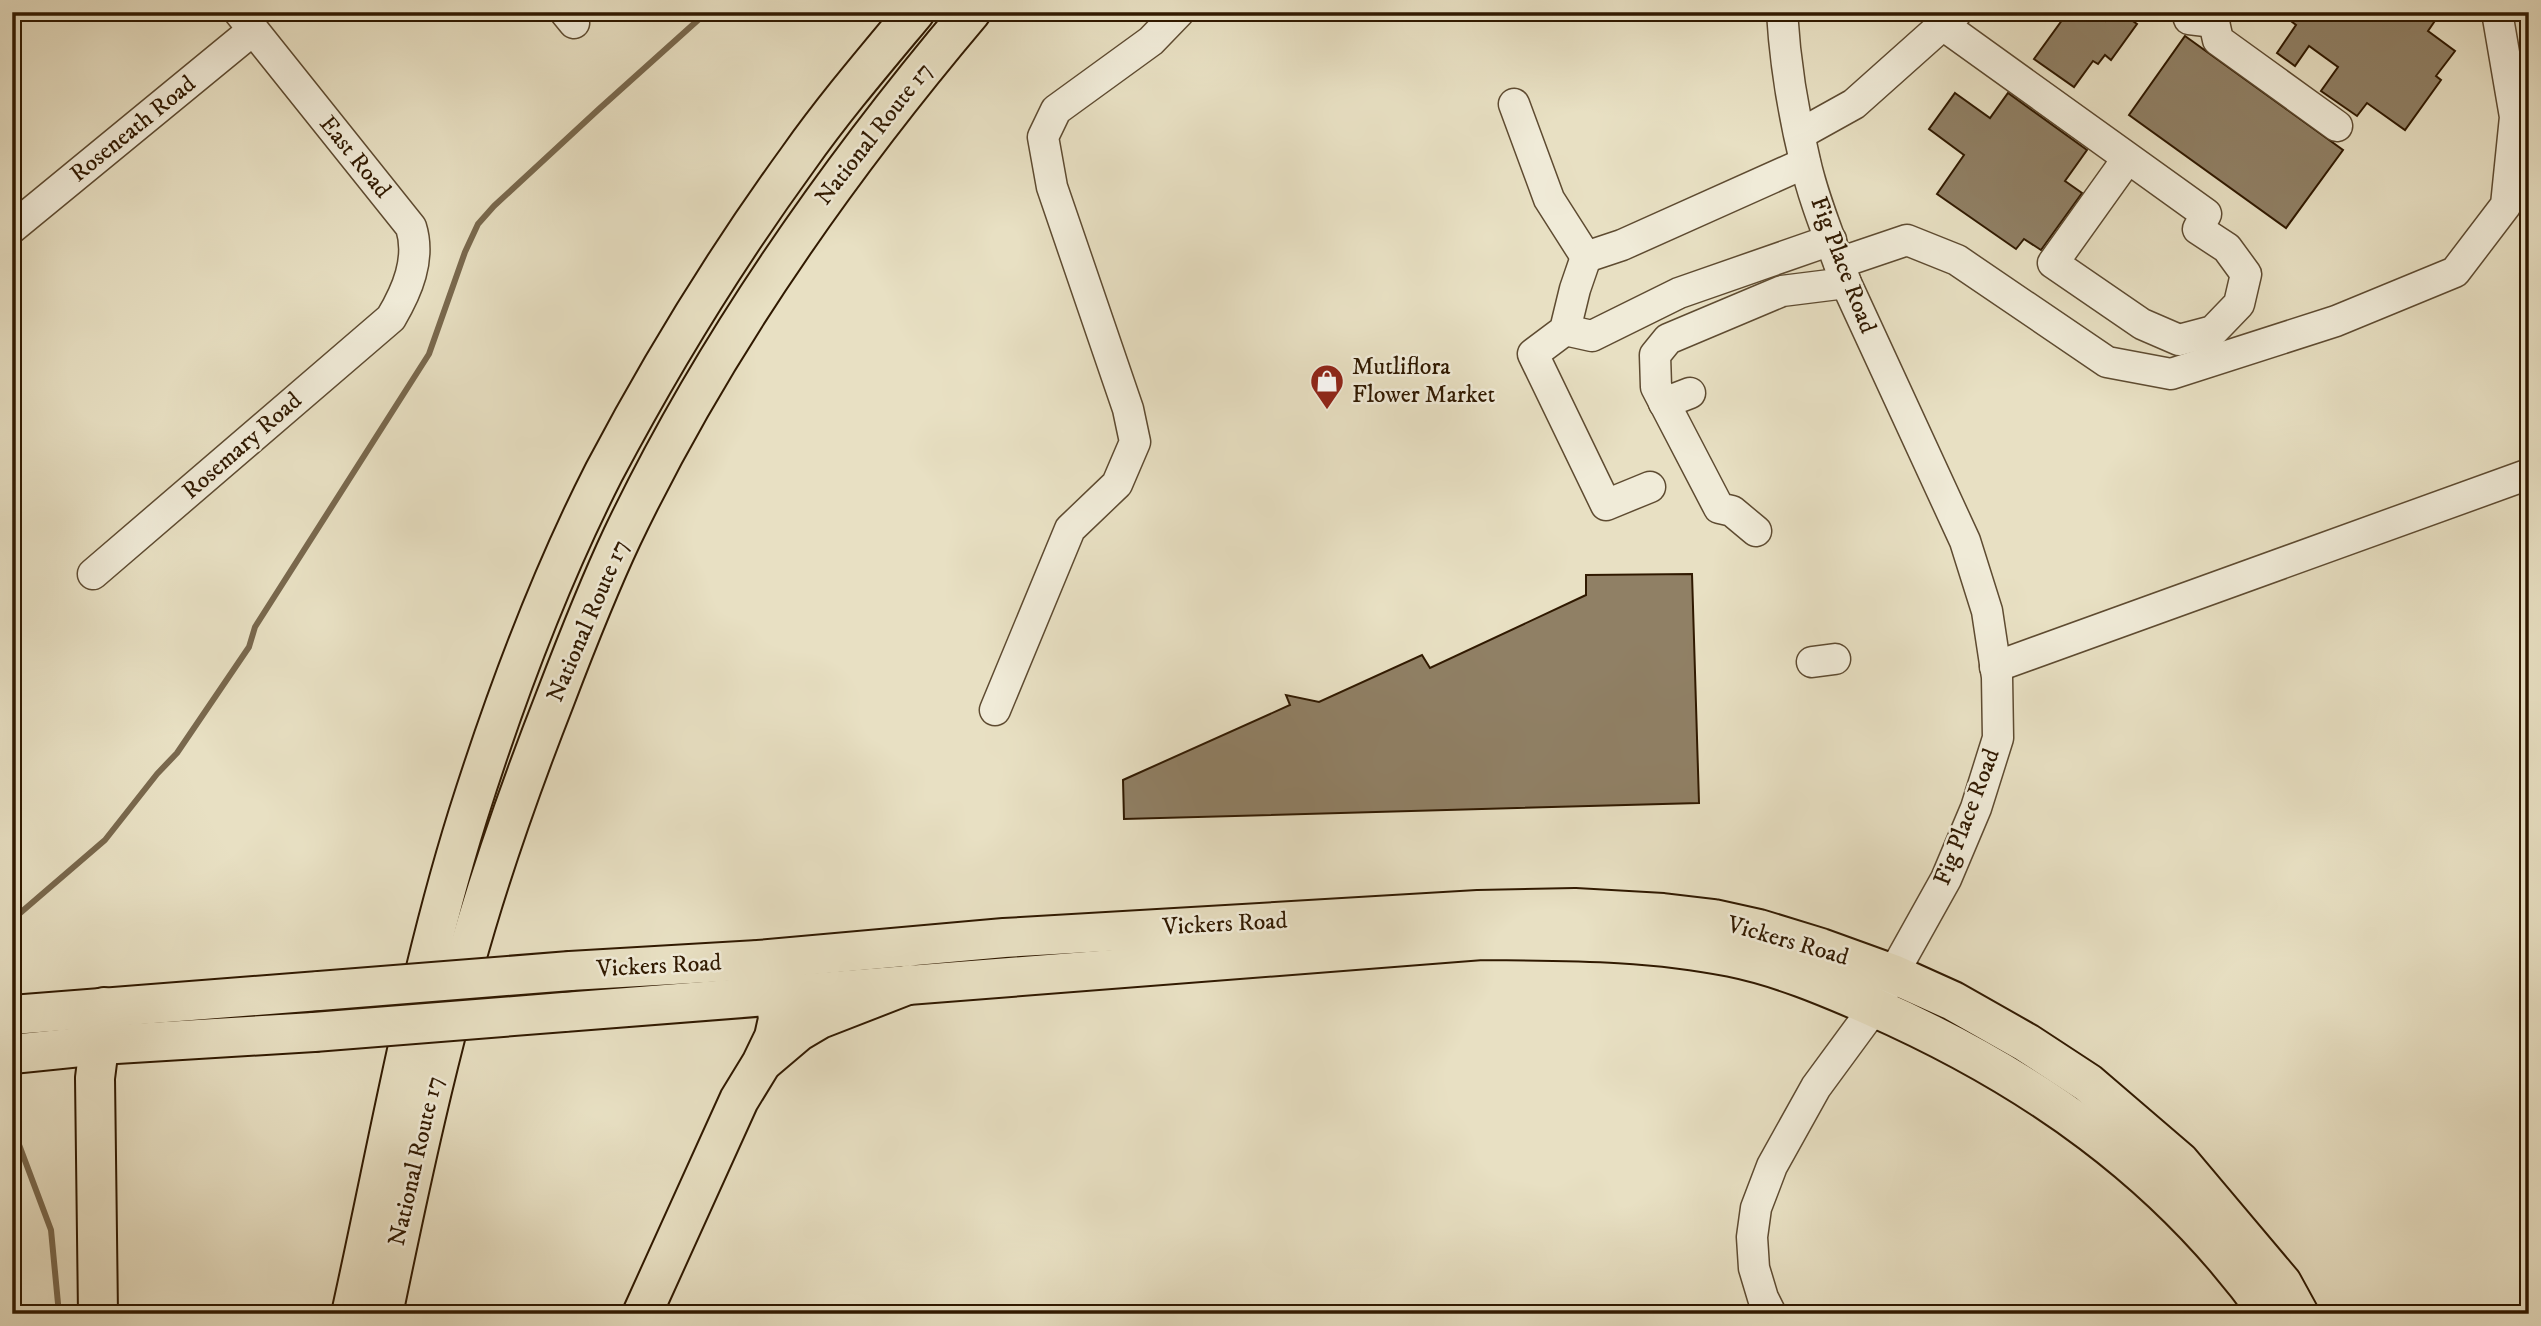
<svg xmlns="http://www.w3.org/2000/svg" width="2541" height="1326" font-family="'IM FELL DW Pica',serif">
	<rect width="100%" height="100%" fill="#e8e0c3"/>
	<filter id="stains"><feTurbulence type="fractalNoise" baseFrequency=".00286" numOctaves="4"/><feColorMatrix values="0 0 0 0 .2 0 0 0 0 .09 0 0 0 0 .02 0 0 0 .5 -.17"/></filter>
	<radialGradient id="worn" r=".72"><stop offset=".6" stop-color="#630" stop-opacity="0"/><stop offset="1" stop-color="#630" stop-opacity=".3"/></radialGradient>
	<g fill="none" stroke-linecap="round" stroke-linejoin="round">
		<!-- stream -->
		<g stroke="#79684d" stroke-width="6">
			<polyline points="12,920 105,840 157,774 177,753 249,647 255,627 429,354 465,252 478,224 494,206 599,109 707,12"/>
			<polyline points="12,1126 51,1230 59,1314"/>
		</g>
	</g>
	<!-- building -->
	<g fill="#908065" stroke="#301900" stroke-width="2">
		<polygon points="2068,12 2092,12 2105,21 2112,12 2120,12 2137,24 2111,60 2105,55 2098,64 2093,61 2074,87 2034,59"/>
		<polygon points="2279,12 2441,12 2428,31 2455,51 2436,76 2441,80 2405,130 2367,103 2357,116 2321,91 2338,67 2309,46 2295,66 2277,53 2296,25"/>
		<polygon points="2185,36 2343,150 2286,228 2129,115"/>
		<polygon points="1955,93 1990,118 2008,93 2087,150 2065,181 2082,193 2041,250 2024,239 2016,249 1937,194 1964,155 1929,129"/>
		<polygon points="1692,574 1699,803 1124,819 1123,780 1290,705 1286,695 1319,702 1422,655 1430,668 1586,595 1586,575"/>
	</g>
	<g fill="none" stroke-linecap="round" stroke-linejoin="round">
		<!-- minor casing -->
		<g stroke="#5e4b31" stroke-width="33">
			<g id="minor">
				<polyline points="565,12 574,23"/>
				<polyline points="2187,12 2189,19 2214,22"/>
				<polyline points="2217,12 2214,22 2218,40 2337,126"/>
				<polyline points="1943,25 2206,214 2198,229 2227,248 2246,274 2239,304 2213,331 2179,340 2142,324 2053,263 2128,158"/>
				<polyline points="1514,104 1549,199 1586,257"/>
				<polyline points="1800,134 1854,104 1956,13"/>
				<polyline points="12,228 253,30"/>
				<polyline points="1586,257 1575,289 1565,330 1533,354 1606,505 1650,487"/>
				<polyline points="1586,257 1622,245 1805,163"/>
				<polyline points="1839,263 1907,240 1957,260 2107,362 2171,374 2336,321 2455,272 2506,205 2515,117 2497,12"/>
				<polyline points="1565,330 1592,336 1679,293 1831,240"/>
				<polyline points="1664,403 1690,393"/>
				<polyline points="1756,531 1732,511 1719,508 1656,387 1655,355 1668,339 1782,291 1846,283"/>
				<path d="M 93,574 L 391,318 C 407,291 421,259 411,227 L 239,12"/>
				<polyline points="1812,662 1835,659"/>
				<polyline points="1995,667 2529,474"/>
				<polyline points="995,710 1070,529 1117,484 1135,442 1128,409 1052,187 1043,137 1056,110 1151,41 1179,12"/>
				<path d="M 1771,1314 L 1763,1298 L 1754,1268 L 1752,1237 L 1756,1208 L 1772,1166 L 1816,1087 L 1874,1008 L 1946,879 L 1976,808 L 1998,738 L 1997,677 L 1987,611 L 1965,541 L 1846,283 C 1832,243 1814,202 1805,161 C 1793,112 1785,62 1782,12"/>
			</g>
		</g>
		<!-- major casing -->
		<g stroke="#301900" stroke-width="42">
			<g id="major">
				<polyline points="570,971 758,960 1004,938 1478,910 1575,908 1663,913 1714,919 1759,929 1821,948 1893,974 1953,1001 2027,1043 2088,1083 2180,1162 2282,1283 2299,1314"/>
				<path d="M 564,1012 L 1482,940 C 1565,941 1649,940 1731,957 C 1780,967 1825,986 1871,1006 C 2030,1076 2167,1171 2269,1314"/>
				<polyline points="12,1015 319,991"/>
				<polyline points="12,1054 100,1045 314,1032"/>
			</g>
		</g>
		<!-- highway casing -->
		<g stroke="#301900" stroke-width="42">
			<g id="highway">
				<polyline points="765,1060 798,1032 820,1019 910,984"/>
				<polyline points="98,1314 95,1078 104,1007"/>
				<path d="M 351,1314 C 388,1147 417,978 468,815 C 504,701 550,578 604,472 C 661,364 726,258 798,159 C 834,108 875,60 915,12"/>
				<path d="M 383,1314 C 410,1183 438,1053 476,925 C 499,848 526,773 555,699 C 576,644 597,590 622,537 C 713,346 835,173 971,12"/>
				<polyline points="642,1314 739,1100 761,1064 774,1037 778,1019 775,996 771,979 758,960"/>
			</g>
		</g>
		<!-- minor -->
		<use href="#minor" stroke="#f0ebd8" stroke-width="30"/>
		<!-- major -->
		<use href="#major" stroke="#e8e0c3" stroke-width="38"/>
		<!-- highway -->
		<use href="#highway" stroke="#e8e0c3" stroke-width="38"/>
		<!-- major-bridge casing -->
		<g stroke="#301900" stroke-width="42" stroke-linecap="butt">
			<g id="major-bridge">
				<polyline points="319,991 570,971"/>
				<polyline points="314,1032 564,1012"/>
			</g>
		</g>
		<!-- major-bridge -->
		<use href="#major-bridge" stroke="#e8e0c3" stroke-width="38"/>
	</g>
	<!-- icons -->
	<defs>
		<g id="shop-pin" transform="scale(1.75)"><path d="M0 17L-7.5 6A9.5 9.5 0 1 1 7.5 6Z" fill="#8f2418" stroke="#f0ebd8"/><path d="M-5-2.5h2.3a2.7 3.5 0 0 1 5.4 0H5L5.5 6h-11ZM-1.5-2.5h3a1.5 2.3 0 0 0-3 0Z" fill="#fff"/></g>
	</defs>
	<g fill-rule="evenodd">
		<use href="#shop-pin" x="1327" y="381"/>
	</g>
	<g text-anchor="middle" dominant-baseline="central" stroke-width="5" stroke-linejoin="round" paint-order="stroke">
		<!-- street labels -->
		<g font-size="24" fill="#301900" stroke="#f0ebd8">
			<text transform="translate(133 129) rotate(-39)">Roseneath Road</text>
			<text transform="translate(874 134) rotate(-52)">National Route 17</text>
			<text transform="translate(355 157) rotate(51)">East Road</text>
			<text transform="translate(1843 265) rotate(69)">Fig Place Road</text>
			<text transform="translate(242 446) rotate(-41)">Rosemary Road</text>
			<text transform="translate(588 621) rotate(-67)">National Route 17</text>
			<text transform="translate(1967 817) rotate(-69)">Fig Place Road</text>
			<text transform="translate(1225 924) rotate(-3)">Vickers Road</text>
			<text transform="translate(1788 941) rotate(16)">Vickers Road</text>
			<text transform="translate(659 966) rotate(-3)">Vickers Road</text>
			<text transform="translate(416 1161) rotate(-77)">National Route 17</text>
		</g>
		<!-- poi labels -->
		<g font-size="24" fill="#301900" stroke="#f0ebd8" text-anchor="start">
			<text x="1352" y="367">Mutliflora<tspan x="1352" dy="28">Flower Market</tspan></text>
		</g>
	</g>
	<!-- margin -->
	<rect width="2541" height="1326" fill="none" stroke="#e8e0c3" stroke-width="42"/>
	<rect x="14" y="14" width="2513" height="1298" fill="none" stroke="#301900" stroke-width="3.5"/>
	<rect x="21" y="21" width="2499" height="1284" fill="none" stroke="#301900" stroke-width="2"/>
	<rect width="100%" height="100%" filter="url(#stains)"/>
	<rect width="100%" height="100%" fill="url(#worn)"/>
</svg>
